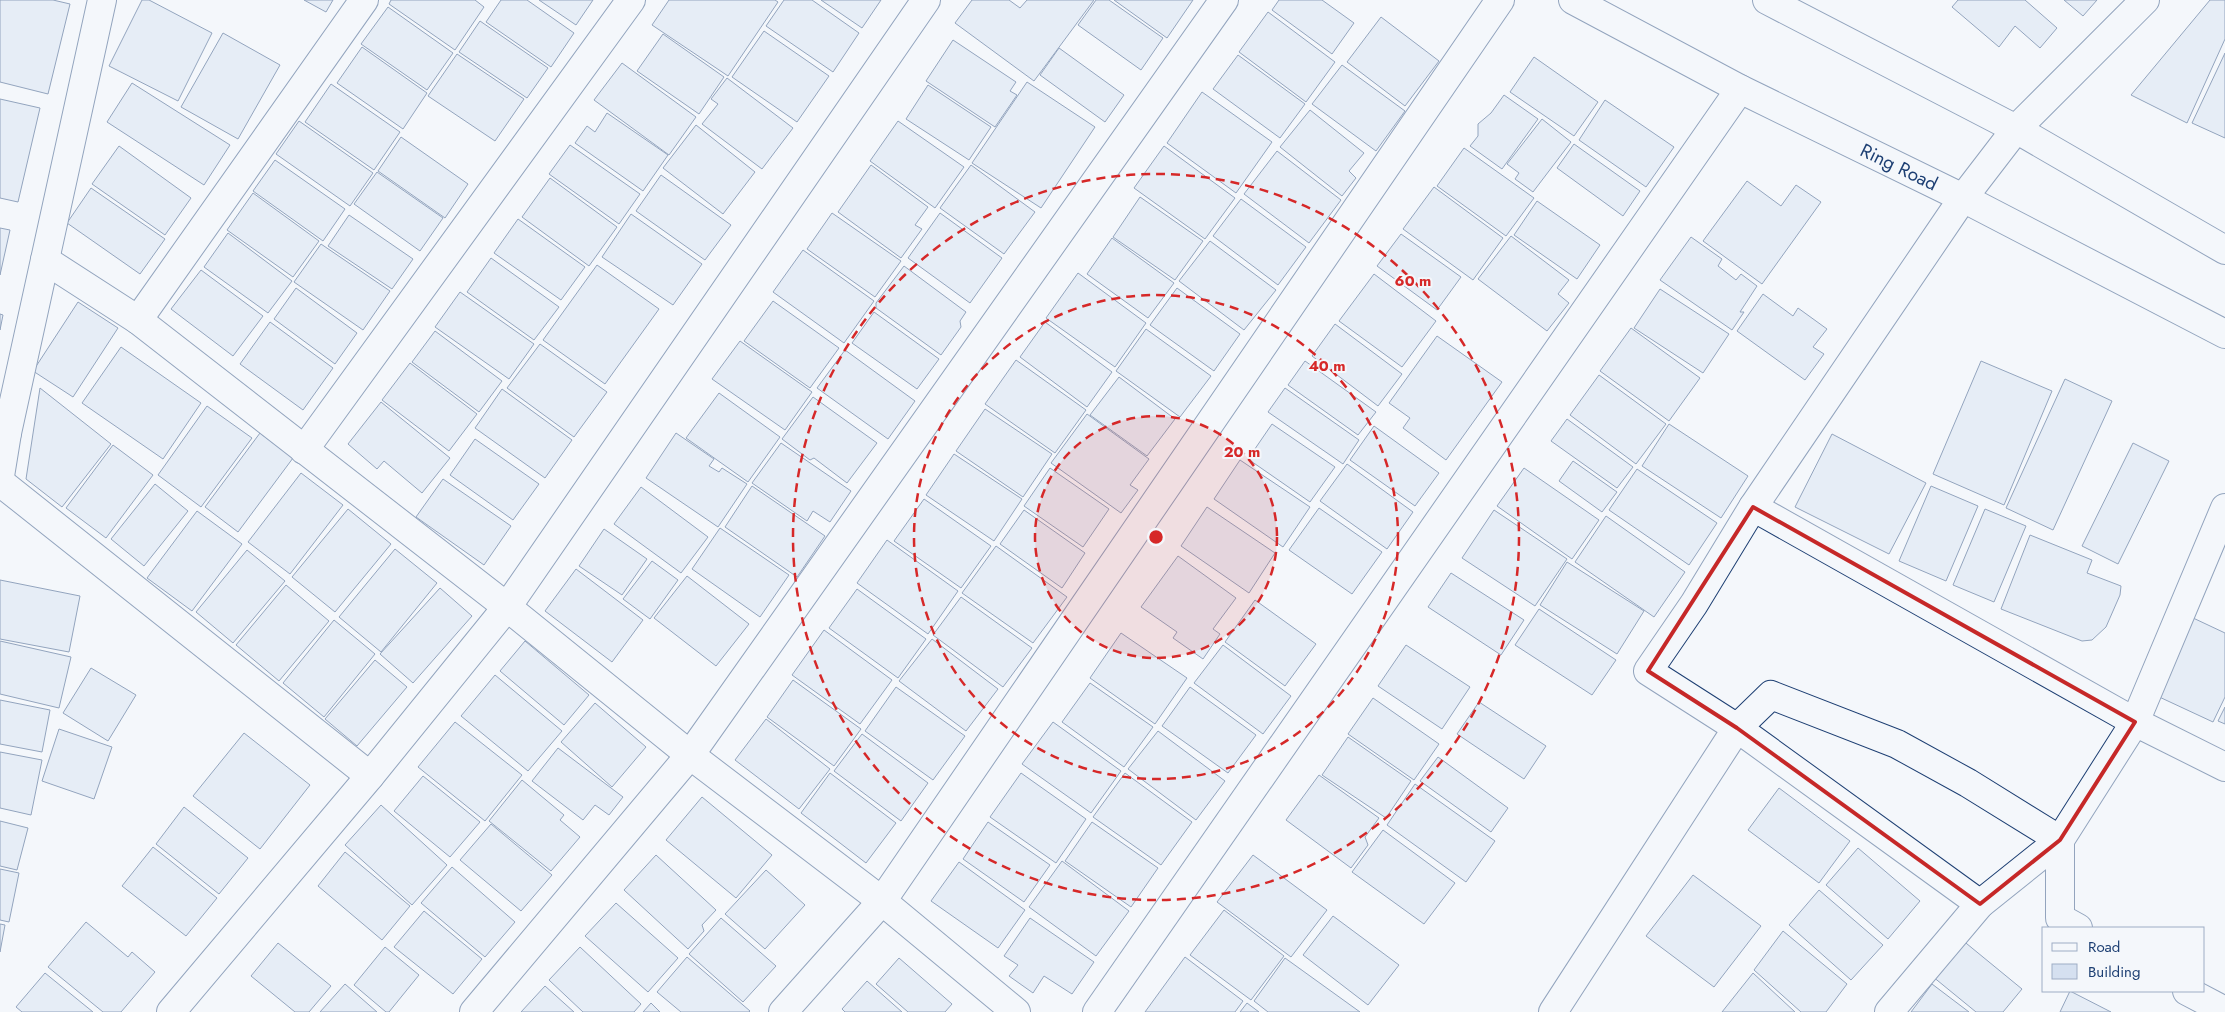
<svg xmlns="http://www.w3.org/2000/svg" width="2225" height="1012" font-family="Jost,sans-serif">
	<rect width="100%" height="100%" fill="#f4f7fb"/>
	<!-- building -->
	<g fill="#d5e0f0" stroke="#1d3f73">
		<polygon points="0,0 53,0 70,4 48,94 0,82"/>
		<polygon points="142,0 149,0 212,33 178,101 109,66"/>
		<polygon points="304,0 333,0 326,12"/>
		<polygon points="391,0 475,0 484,7 455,50 389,4"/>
		<polygon points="501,0 527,0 574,33 551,67 486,22"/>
		<polygon points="539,0 593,0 576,25"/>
		<polygon points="669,0 775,0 778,2 728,76 652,25"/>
		<polygon points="784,0 812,0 859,33 833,72 766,26"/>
		<polygon points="821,0 881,0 862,28"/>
		<polygon points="972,0 1009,0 1020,8 1027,0 1094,0 1034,81 955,23"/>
		<polygon points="1096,0 1109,0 1163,38 1141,70 1078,25"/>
		<polygon points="1114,0 1193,0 1167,38"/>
		<polygon points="1279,0 1322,0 1354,23 1332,54 1272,10"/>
		<polygon points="1958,0 2025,0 2057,28 2040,48 2015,26 1999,47 1952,7"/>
		<polygon points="2064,0 2097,0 2083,16"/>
		<polygon points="2210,0 2225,0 2225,39 2187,123 2131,95"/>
		<polygon points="388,7 453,53 427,90 361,44"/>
		<polygon points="1268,12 1335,62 1306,102 1239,52"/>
		<polygon points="1381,17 1439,61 1405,106 1347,62"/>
		<polygon points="480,21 548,68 527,98 459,52"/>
		<polygon points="764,31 829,76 797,122 732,77"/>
		<polygon points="223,33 280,65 238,139 181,107"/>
		<polygon points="663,34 724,77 699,114 637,71"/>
		<polygon points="953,40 1016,82 1010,91 1017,95 995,127 926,81"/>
		<polygon points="362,47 427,93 403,129 337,83"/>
		<polygon points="1059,48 1124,95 1105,122 1040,75"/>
		<polygon points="2225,53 2225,138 2192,123"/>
		<polygon points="457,54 524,99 495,141 428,96"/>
		<polygon points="1238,55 1305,104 1280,138 1213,89"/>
		<polygon points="1534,57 1598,102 1574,136 1510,92"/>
		<polygon points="622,63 696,117 669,155 594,100"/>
		<polygon points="1342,65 1405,111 1376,151 1312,104"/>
		<polygon points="727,78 793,128 762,169 702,124 718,104 711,99"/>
		<polygon points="1027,82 1095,127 1041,208 972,163"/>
		<polygon points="132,83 230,145 204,185 107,122"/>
		<polygon points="331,84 400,132 374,170 305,122"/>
		<polygon points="928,85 991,127 969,160 906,119"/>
		<polygon points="1202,92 1272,142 1236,193 1167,143"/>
		<polygon points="1504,95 1538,119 1502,169 1470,146 1478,136 1478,124 1491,113"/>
		<polygon points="0,99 40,108 18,202 0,198"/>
		<polygon points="1605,100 1674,147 1646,187 1579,140"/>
		<polygon points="1310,110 1364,153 1349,171 1356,178 1342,196 1280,147"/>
		<polygon points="607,113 668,155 643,191 575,143 587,126 595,132"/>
		<polygon points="1542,119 1571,142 1533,192 1515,179 1519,173 1507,164"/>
		<polygon points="299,121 373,173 350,206 276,154"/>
		<polygon points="898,121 964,167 935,208 870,161"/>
		<polygon points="696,125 755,172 723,214 663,168"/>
		<polygon points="401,137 468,184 445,218 378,171"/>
		<polygon points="1574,144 1640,191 1623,216 1557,168"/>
		<polygon points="570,145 640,194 619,224 549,174"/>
		<polygon points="119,146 191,198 165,235 92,184"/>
		<polygon points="1164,146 1235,198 1205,239 1134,188"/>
		<polygon points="1464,148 1534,198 1506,236 1437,186"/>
		<polygon points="1277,151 1341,200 1309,243 1244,194"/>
		<polygon points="275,160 345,209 323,241 253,191"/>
		<polygon points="871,165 928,207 915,225 922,229 901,258 838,212"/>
		<polygon points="971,165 1035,212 1004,254 940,208"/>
		<polygon points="377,172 443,218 420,251 354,204"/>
		<polygon points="661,175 731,225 705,260 636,211"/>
		<polygon points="550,178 617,227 589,266 522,217"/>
		<polygon points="1747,181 1781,206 1796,185 1821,202 1762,284 1703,241"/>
		<polygon points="1434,187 1503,238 1473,280 1403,229"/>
		<polygon points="91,188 165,239 140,274 67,223"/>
		<polygon points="253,193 319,241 293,277 227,230"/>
		<polygon points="1140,197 1203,241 1175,280 1113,237"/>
		<polygon points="1241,199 1306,247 1278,285 1213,236"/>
		<polygon points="1537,201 1600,245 1577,279 1514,235"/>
		<polygon points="832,213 901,261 875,297 807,249"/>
		<polygon points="940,213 1002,258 970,303 908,258"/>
		<polygon points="631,214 702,264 673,305 602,257"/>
		<polygon points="349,215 413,259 392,289 328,246"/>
		<polygon points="518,219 585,267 561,300 494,253"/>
		<polygon points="0,228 10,230 0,275"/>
		<polygon points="228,233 292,281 268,313 204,267"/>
		<polygon points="1401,234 1461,277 1437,310 1377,266"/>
		<polygon points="1511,236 1569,280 1558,294 1569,303 1547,331 1478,279"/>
		<polygon points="1691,237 1722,259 1718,266 1736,280 1741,274 1757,286 1740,312 1744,312 1732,330 1660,280"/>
		<polygon points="1112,238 1174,283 1148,318 1087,274"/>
		<polygon points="1210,241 1276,290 1244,330 1179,281"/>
		<polygon points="321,244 390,291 363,330 294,282"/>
		<polygon points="803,250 874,301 844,343 773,292"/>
		<polygon points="491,258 559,307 534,340 467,292"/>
		<polygon points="597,265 659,309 605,384 543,340"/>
		<polygon points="904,266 966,312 960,321 961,327 941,355 876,308 876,303"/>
		<polygon points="201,270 263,316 233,356 171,309"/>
		<polygon points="1078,273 1146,323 1115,367 1046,318"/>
		<polygon points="1374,274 1436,321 1402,367 1339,321"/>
		<polygon points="296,288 357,333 335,364 274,319"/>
		<polygon points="1177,288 1240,334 1214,371 1150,325"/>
		<polygon points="1660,289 1729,334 1703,373 1634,328"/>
		<polygon points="460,292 534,344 509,379 435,327"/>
		<polygon points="1763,294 1793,316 1798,308 1827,329 1813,347 1824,354 1805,380 1737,331"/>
		<polygon points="773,301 839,348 810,388 744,341"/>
		<polygon points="78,302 118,328 73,397 33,371"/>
		<polygon points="874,312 939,359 917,389 852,343"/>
		<polygon points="0,314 3,315 0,330"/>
		<polygon points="270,322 333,368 303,410 240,364"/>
		<polygon points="1045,322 1112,372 1087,407 1020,357"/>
		<polygon points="1335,324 1402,374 1378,406 1312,356"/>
		<polygon points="1631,328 1700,378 1669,421 1600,371"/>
		<polygon points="1146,329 1211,376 1180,417 1116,371"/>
		<polygon points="435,331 502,381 479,412 412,362"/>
		<polygon points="1437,336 1502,382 1446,460 1403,428 1410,418 1389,403"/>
		<polygon points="740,341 812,392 785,430 712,379"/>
		<polygon points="540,344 607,392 574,437 507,388"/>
		<polygon points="121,347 201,403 163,459 82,403"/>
		<polygon points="845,350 915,401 888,439 817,388"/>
		<polygon points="1016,360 1086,410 1055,453 985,404"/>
		<polygon points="1305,361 1376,412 1358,435 1288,385"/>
		<polygon points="1981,361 2052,391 2004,505 1933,474"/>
		<polygon points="410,363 477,414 449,451 382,400"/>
		<polygon points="1599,375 1666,424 1636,464 1570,415"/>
		<polygon points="1119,377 1175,419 1147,456 1090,415"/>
		<polygon points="2065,379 2112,401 2053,530 2006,508"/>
		<polygon points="40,388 111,444 62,507 26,479"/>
		<polygon points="1285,388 1359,440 1343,464 1268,412"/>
		<polygon points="502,389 572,440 545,478 475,428"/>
		<polygon points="719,393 780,437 748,482 686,438"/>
		<polygon points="813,397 877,443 847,483 814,458 810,460 782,439"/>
		<polygon points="381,402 450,458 422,493 384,461 377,469 348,444"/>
		<polygon points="207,406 252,438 201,507 158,475"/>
		<polygon points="985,409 1052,454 1023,497 956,451"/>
		<polygon points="1087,414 1149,459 1130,485 1138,490 1121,513 1051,463"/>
		<polygon points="1567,419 1633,467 1617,488 1551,441"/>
		<polygon points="1272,424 1335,467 1310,502 1248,459"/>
		<polygon points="1669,424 1748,476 1721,518 1642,466"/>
		<polygon points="1374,426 1439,473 1415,506 1350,460"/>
		<polygon points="260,433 293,458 238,532 205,507"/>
		<polygon points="676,433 714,459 709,466 719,472 722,468 747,484 718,527 646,478"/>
		<polygon points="1832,434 1926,483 1889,554 1795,507"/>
		<polygon points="475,439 539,484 513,520 450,475"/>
		<polygon points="781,443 851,491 830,522 813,511 807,521 752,483"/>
		<polygon points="2133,443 2169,461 2118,564 2082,546"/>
		<polygon points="113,445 153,475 106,538 66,508"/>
		<polygon points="954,454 1022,499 994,541 926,495"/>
		<polygon points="1240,460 1310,507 1283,547 1214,499"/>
		<polygon points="1573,461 1617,492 1602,512 1559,481"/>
		<polygon points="1347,464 1413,512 1387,549 1320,501"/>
		<polygon points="1050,468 1109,509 1083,547 1024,506"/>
		<polygon points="1524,468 1599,520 1572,559 1497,506"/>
		<polygon points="1637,469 1717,523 1689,565 1609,510"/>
		<polygon points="301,473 343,505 290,574 248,542"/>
		<polygon points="443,479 511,526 484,565 416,517"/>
		<polygon points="155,484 188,511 144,566 111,539"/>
		<polygon points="752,486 825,536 797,577 725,527"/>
		<polygon points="1931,486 1978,506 1946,581 1899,561"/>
		<polygon points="641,487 708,537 681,573 614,524"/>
		<polygon points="924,499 991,546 961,588 894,541"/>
		<polygon points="1207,507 1275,553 1249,593 1181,546"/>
		<polygon points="1319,508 1382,552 1352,594 1289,550"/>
		<polygon points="348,509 391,544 335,612 292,577"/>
		<polygon points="1985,509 2026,526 1994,602 1953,585"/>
		<polygon points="1024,510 1085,553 1062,588 1000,544"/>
		<polygon points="1494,510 1567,559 1535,606 1462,558"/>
		<polygon points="197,511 242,544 192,611 147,578"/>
		<polygon points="1606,516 1685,572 1654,617 1575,562"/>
		<polygon points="720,528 789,575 760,617 692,569"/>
		<polygon points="604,529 647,559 622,595 579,566"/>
		<polygon points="2030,535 2092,560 2087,573 2121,586 2120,595 2106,627 2092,640 2082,641 2001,609"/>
		<polygon points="887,540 958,591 928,634 857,583"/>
		<polygon points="996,546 1067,597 1033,643 962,593"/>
		<polygon points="395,549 437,583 381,652 339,617"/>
		<polygon points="247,550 285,581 233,643 196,612"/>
		<polygon points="1178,556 1236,598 1213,629 1220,634 1203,659 1173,638 1177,632 1141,607"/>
		<polygon points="652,561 678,580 650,619 623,599"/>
		<polygon points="1567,562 1644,611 1617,654 1540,605"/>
		<polygon points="576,569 643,620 612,662 545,611"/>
		<polygon points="1451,573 1524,620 1501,655 1428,607"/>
		<polygon points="687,576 749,624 716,666 654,618"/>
		<polygon points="0,580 80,596 69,652 0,639"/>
		<polygon points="286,585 329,621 279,681 236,645"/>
		<polygon points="440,588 472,616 413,683 380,654"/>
		<polygon points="857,589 926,639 898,678 829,628"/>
		<polygon points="961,597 1032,648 1003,687 933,635"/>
		<polygon points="1255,600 1316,644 1285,686 1225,642"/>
		<polygon points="1539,609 1616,660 1592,695 1515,645"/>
		<polygon points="2191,617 2225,633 2225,697 2213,722 2155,695"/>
		<polygon points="334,620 375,654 324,717 283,683"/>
		<polygon points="824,630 892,680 860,724 792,675"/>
		<polygon points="1121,633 1187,678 1155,724 1090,678"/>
		<polygon points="932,639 998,689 966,731 899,681"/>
		<polygon points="0,641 71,657 59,708 0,694"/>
		<polygon points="525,641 589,695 564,725 500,671"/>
		<polygon points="1223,645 1291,696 1263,734 1194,683"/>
		<polygon points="1406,645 1470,687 1442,729 1378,686"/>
		<polygon points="375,660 407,687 357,746 325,719"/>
		<polygon points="91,668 136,695 108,741 63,713"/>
		<polygon points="495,675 562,731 528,771 461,716"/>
		<polygon points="793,680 861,729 834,766 767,717"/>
		<polygon points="1090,683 1153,727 1124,767 1062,722"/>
		<polygon points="896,687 965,736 933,780 865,731"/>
		<polygon points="1190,687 1256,735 1228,773 1162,726"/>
		<polygon points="1373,698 1439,744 1414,780 1348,734"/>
		<polygon points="0,700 50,710 42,752 0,744"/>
		<polygon points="1479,702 1546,746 1524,779 1457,734"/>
		<polygon points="595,703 646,747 612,787 561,742"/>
		<polygon points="2225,707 2225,724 2218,721"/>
		<polygon points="766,719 830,769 799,809 735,760"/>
		<polygon points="455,722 522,775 485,821 418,767"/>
		<polygon points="1053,722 1121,771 1091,813 1022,764"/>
		<polygon points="59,729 112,747 94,799 42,781"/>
		<polygon points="1158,731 1225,781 1196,820 1128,769"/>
		<polygon points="244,733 310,785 260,849 193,796"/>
		<polygon points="862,734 928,783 901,821 834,771"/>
		<polygon points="1348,737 1411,781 1386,818 1322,775"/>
		<polygon points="558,748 623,797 609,815 595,805 583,820 532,781"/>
		<polygon points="0,752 42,760 31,815 0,808"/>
		<polygon points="1438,757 1508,808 1491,832 1420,781"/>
		<polygon points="830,773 896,823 866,863 801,813"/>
		<polygon points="1021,773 1086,819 1056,863 990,817"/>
		<polygon points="1125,773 1192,822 1161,865 1093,817"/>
		<polygon points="1319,775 1379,818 1365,837 1368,845 1351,868 1286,820"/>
		<polygon points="423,776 480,822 450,857 394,811"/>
		<polygon points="522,780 564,815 560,820 580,837 551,871 489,821"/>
		<polygon points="1415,784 1495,841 1466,882 1387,825"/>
		<polygon points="1779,788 1850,841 1819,883 1748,830"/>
		<polygon points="702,797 772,855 736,898 666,840"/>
		<polygon points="381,805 447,865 412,905 345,845"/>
		<polygon points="184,807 248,858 219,894 156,844"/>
		<polygon points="0,821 28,828 17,870 0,866"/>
		<polygon points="988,822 1050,865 1024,902 963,859"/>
		<polygon points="1092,822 1158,868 1131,907 1065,861"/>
		<polygon points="491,824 552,875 521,911 460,860"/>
		<polygon points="1383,830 1455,883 1424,924 1352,872"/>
		<polygon points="153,847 217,898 186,936 122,886"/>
		<polygon points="1858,848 1920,901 1888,939 1826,885"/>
		<polygon points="345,852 410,906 382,940 318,886"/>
		<polygon points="656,855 716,910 702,925 704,931 688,949 624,890"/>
		<polygon points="1253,855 1327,910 1291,957 1217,902"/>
		<polygon points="1062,861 1129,911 1096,956 1029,907"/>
		<polygon points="959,862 1025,910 998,948 931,901"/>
		<polygon points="452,867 515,922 485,957 421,903"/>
		<polygon points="0,869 19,873 9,922 0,920"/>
		<polygon points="766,870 805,905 765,949 725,914"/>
		<polygon points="1693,875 1761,926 1714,987 1646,936"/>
		<polygon points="1819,890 1883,945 1851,980 1789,925"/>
		<polygon points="616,903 678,958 648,992 585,936"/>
		<polygon points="1224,910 1284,956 1251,1000 1190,955"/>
		<polygon points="424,911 482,959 453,994 394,947"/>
		<polygon points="1333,916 1399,965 1368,1005 1303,955"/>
		<polygon points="721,918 776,966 743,1002 689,954"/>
		<polygon points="1030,918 1094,962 1072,994 1044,976 1033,993 1009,976 1018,965 1004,956"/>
		<polygon points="86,922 128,957 132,952 155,972 121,1012 103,1012 48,967"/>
		<polygon points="0,924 5,925 0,952"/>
		<polygon points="1783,931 1847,984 1826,1012 1801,1012 1754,970"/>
		<polygon points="1961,939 2022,989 2003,1012 1976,1012 1932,976"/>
		<polygon points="278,943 331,986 309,1012 295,1012 251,976"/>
		<polygon points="385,947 419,975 389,1012 386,1012 354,985"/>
		<polygon points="580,947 641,1004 634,1012 583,1012 549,980"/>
		<polygon points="687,957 750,1011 749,1012 681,1012 657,992"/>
		<polygon points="1185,957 1243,1001 1235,1012 1145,1012"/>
		<polygon points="899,958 952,1004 945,1012 908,1012 876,984"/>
		<polygon points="1285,958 1360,1012 1268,1012 1254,1001"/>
		<polygon points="45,973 93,1012 22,1012 16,1007"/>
		<polygon points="1753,973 1795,1012 1722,1012"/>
		<polygon points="867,981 902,1012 845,1012 842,1009"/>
		<polygon points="345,984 377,1012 320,1012"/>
		<polygon points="1932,984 1969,1012 1911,1012"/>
		<polygon points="545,986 574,1012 521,1012"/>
		<polygon points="2070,991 2111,1012 2060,1012"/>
		<polygon points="651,1003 660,1012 643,1012"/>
		<polygon points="1247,1003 1259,1012 1240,1012"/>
	</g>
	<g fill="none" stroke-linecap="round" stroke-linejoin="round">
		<!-- minor casing -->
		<g stroke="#1d3f73" stroke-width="30">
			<g id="minor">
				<polyline points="45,260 138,320 507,607 690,755 882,901 1016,1012"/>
				<polyline points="138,320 364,0"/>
				<polyline points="0,432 7,433 102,0"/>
				<polyline points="304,450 631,0"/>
				<polyline points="0,476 7,433"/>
				<polyline points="0,482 370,776"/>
				<polyline points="1753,507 2135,722 2225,508"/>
				<polyline points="1980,904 2060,840 2135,722 2225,767"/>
				<polyline points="2078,928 2060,918 2060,840 1968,783 1897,744 1771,695 1737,728 1648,671 1694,604 1753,507 1963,198 2016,129 2145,0"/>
				<polyline points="2187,991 2225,1011"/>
				<polyline points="171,1012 370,776 507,607 926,0"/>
				<polyline points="474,1012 690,755 1224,0"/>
				<polyline points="783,1012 882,901 1500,0"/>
				<polyline points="1097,1012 1740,89"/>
				<polyline points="1553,1012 1737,728 1980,904 1889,1012"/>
			</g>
		</g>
		<!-- trunk casing -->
		<g stroke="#1d3f73" stroke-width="30">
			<g id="trunk">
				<polyline points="1573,0 1740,89 1963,198 2225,334"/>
				<polyline points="1767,0 2016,129 2225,250"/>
			</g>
		</g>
		<!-- minor -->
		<use href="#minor" stroke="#f4f7fb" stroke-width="28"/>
		<!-- trunk -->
		<use href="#trunk" stroke="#f4f7fb" stroke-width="28"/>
	</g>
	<!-- marked area -->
	<path d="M0 0H2225V1012H0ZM 1753,507 L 2135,722 L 2060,840 L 1980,904 L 1737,728 L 1648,671 Z" fill="#f4f7fb" fill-opacity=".55" fill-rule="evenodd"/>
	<path fill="none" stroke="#c62828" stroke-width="4" stroke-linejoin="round" d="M 1753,507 L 2135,722 L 2060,840 L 1980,904 L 1737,728 L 1648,671 Z"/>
	<!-- distance rings -->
	<circle cx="1156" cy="537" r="121" fill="#d62828" fill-opacity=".12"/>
	<g fill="none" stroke="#d62828" stroke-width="2.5" stroke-dasharray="9 6">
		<circle cx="1156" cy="537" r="121"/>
		<circle cx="1156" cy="537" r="242"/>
		<circle cx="1156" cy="537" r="363"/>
	</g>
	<g text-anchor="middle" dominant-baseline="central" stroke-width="4" stroke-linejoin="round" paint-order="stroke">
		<!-- street labels -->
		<g font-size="19" fill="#1d3f73" stroke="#f4f7fb">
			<text transform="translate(1899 167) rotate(26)">Ring Road</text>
		</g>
	</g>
	<circle cx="1156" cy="537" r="8" fill="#d62828" stroke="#f4f7fb" stroke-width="2.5"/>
	<g font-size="15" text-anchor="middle" font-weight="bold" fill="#d62828" stroke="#f4f7fb" stroke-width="4" stroke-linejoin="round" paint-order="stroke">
		<text x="1413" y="286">60 m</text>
		<text x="1327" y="371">40 m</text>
		<text x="1242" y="457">20 m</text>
	</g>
	<!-- legend -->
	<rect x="2042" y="927" width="162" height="65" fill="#f4f7fb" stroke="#9eadc5"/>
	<rect x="2052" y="943" width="25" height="8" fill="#f4f7fb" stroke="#9eadc5"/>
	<text x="2088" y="952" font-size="15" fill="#1d3f73">Road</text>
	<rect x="2052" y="964" width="25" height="15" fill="#d5e0f0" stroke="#9eadc5"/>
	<text x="2088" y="977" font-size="15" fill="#1d3f73">Building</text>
</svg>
